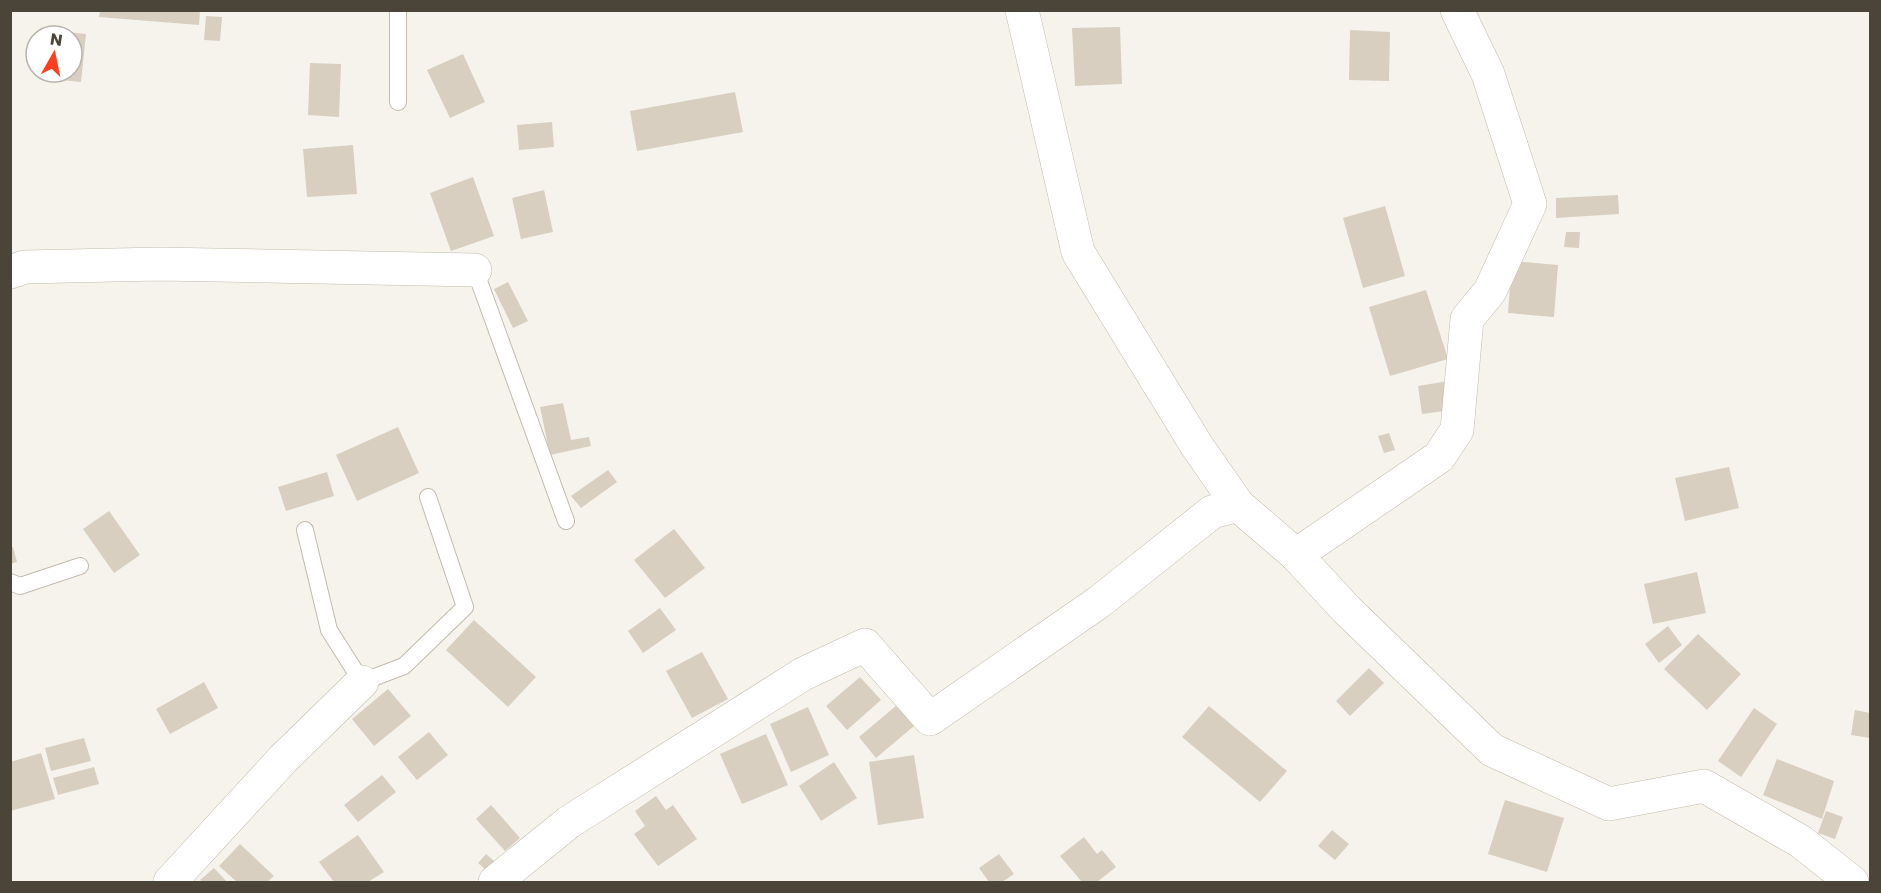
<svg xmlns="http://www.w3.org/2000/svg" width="1881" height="893" font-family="Poppins,sans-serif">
	<rect width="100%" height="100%" fill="#f6f3ec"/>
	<!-- building -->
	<g fill="#d8cfc1">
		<polygon points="100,10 200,10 199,25 99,17"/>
		<polygon points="206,16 222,17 220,41 204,40"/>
		<polygon points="1120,27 1122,84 1075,86 1072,28"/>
		<polygon points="45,30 86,34 81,82 40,78 41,72 72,72 72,36 44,36"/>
		<polygon points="1350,30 1390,32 1389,81 1349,80"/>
		<polygon points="463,54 485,102 450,118 427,70"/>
		<polygon points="310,63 341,64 339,117 308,115"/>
		<polygon points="735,92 743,132 637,151 630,111"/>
		<polygon points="552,122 554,147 519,150 517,125"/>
		<polygon points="353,145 357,194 307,197 303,149"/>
		<polygon points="473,177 494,236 451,251 430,193"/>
		<polygon points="544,190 553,232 521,239 512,198"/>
		<polygon points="1618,195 1619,214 1556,218 1556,198"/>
		<polygon points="1385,206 1405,276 1363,288 1343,218"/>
		<polygon points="1566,232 1580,232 1579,248 1564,247"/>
		<polygon points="1512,261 1558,265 1554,317 1508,313"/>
		<polygon points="508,282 528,321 513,328 494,289"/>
		<polygon points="1426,290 1448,359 1390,376 1369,307"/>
		<polygon points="1448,381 1452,410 1422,414 1418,386"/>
		<polygon points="563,403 571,440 589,437 591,446 550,455 540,407"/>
		<polygon points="398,427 419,473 357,501 336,455"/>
		<polygon points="1389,433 1395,450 1384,453 1378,436"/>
		<polygon points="1729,467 1739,508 1685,521 1675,478"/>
		<polygon points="608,470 617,482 581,508 571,496"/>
		<polygon points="327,472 334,496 286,511 278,487"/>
		<polygon points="109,511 140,555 114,573 83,529"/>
		<polygon points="674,529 705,568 665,598 634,560"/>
		<polygon points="13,547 17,562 10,564 10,548"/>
		<polygon points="1697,572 1706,613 1653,624 1644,584"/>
		<polygon points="660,608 676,630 643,653 628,631"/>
		<polygon points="474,620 536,677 508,707 446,650"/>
		<polygon points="1668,626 1682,645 1659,663 1645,644"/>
		<polygon points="1698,634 1741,674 1707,710 1664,669"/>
		<polygon points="702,652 728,699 692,718 666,671"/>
		<polygon points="1369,668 1384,683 1350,716 1336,701"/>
		<polygon points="860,677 881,700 847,730 826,706"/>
		<polygon points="204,682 218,708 170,734 156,709"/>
		<polygon points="388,689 411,716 374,746 352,719"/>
		<polygon points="897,705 914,726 876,758 859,737"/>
		<polygon points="1209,706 1287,771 1260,802 1182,737"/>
		<polygon points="808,707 829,755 791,772 770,724"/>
		<polygon points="1754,708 1777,724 1741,777 1718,761"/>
		<polygon points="1855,710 1870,713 1870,738 1851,735"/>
		<polygon points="429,732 448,755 417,780 398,757"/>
		<polygon points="766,734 788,785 742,804 720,754"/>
		<polygon points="84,738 91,761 51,771 45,748"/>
		<polygon points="41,753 55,799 10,811 10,762"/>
		<polygon points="914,755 924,818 878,825 869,762"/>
		<polygon points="1777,759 1834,781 1822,819 1763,795"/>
		<polygon points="834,762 857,798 821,821 799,786"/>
		<polygon points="94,767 99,784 58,795 53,778"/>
		<polygon points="382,775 396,792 358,822 344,805"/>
		<polygon points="656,796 666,810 673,805 697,839 658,866 634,834 645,826 635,811"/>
		<polygon points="1505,800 1564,818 1547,872 1488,854"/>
		<polygon points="491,805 520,838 505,851 476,819"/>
		<polygon points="1826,811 1843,817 1835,839 1818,833"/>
		<polygon points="1332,830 1349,844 1335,860 1318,846"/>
		<polygon points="358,835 384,872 368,882 334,882 319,862"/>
		<polygon points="1084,837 1097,854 1102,850 1116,867 1097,882 1082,882 1060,856"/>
		<polygon points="240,844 274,876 267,882 237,882 219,866"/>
		<polygon points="486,854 501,867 493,876 478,863"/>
		<polygon points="999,854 1014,874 1002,882 989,882 979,868"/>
		<polygon points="214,868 227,882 203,882 200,880"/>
	</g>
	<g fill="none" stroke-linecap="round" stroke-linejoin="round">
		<!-- lane casing -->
		<g stroke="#c2bbae" stroke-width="18">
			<g id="lane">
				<polyline points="398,102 398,10"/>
				<polyline points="475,270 566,521"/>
				<polyline points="305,530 329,630 362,682 404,666 465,607 428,497"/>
				<polyline points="10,582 20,586 80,566"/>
			</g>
		</g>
		<!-- street casing -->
		<g stroke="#c2bbae" stroke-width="34">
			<g id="street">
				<polyline points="1022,10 1078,252 1197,446 1238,505 1296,555 1347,610 1492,750 1609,804 1704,786 1800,841 1852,882"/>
				<polyline points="10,272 25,267 159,264 475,270"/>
				<polyline points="1296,555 1439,457 1457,430 1467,319 1490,291 1530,204 1488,74 1457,10"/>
				<polyline points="170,882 283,759 362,682"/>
				<polyline points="495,882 569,822 803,674 865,645 930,719 1099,602 1212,512 1238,505"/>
			</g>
		</g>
		<!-- lane -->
		<use href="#lane" stroke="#fff" stroke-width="16"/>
		<!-- street -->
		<use href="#street" stroke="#fff" stroke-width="33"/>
	</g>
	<!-- border -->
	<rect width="1881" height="893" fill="none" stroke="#4b4439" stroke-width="24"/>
	<!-- north arrow -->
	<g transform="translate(54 54) rotate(9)"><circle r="28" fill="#ffffff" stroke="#b7b4b0" stroke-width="1.5"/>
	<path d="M0-4.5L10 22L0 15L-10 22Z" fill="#fc3f1d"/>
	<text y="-9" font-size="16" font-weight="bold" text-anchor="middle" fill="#4b4439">N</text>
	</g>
</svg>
